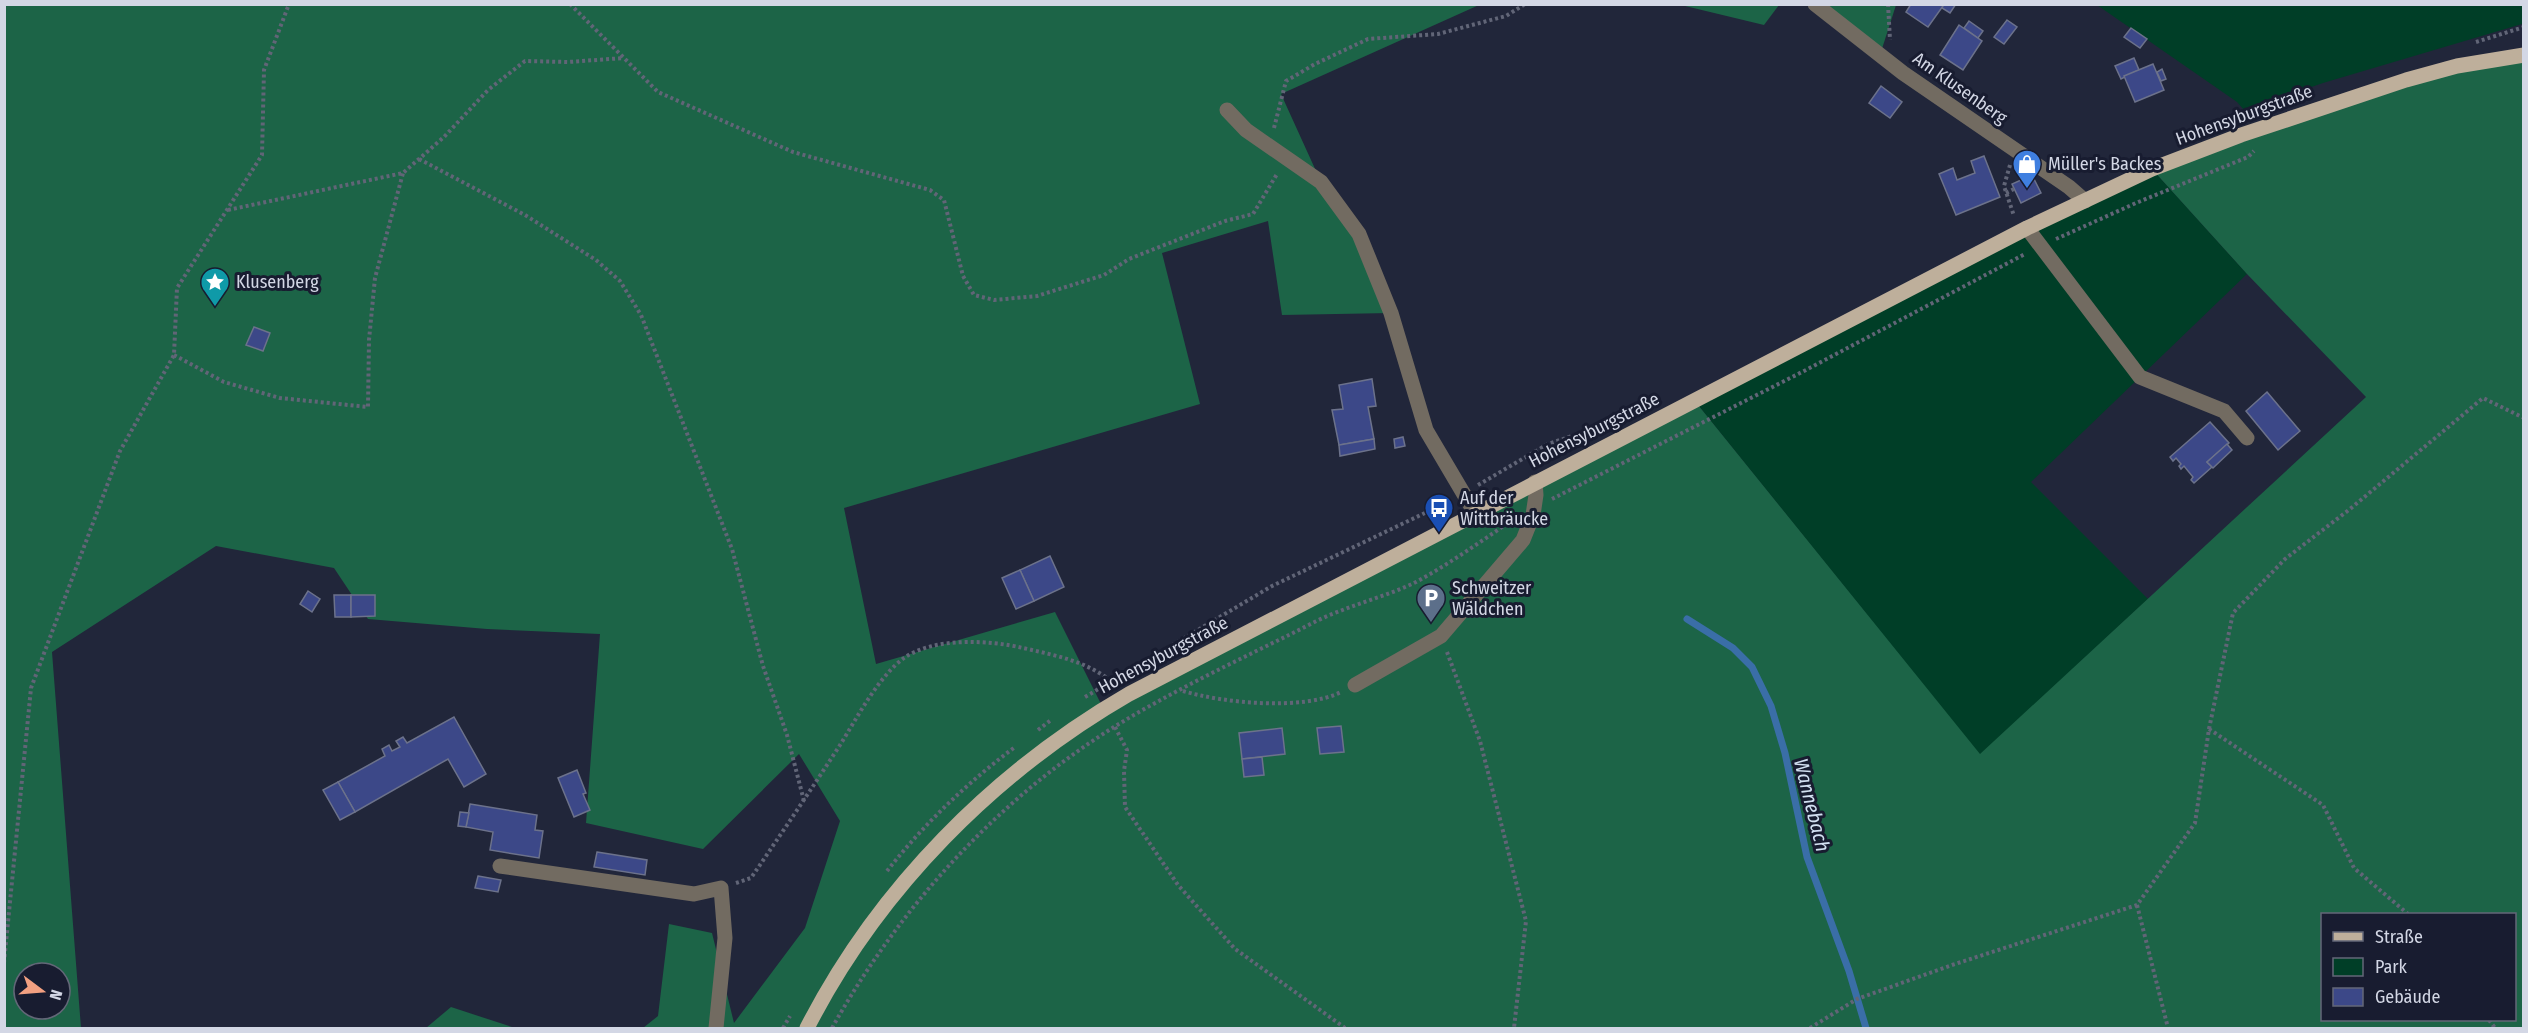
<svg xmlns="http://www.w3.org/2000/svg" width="2528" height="1033" font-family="'Fira Sans Condensed',sans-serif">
	<rect width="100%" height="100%" fill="#21263a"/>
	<!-- green -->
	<g fill="#003e27">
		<polygon points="2523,4 2522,24 2323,83 2244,110 2237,102 2097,5"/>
		<polygon points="2152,169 2247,274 2031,482 2148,599 1980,755 1694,400"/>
	</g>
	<!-- forest -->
	<g fill="#1c6447" fill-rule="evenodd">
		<path d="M 5,5 L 1479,5 L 1281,94 L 1321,182 L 1359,234 L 1391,313 L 1282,315 L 1268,221 L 1162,253 L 1200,404 L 844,508 L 876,664 L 1055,612 L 1103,708 L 1694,400 L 1980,754 L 2366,397 L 2247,274 L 2152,169 L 2321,108 L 2523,55 L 2523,1028 L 643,1028 L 658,1016 L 669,924 L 712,933 L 734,1023 L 805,928 L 840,821 L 799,754 L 703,849 L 586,823 L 600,634 L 487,629 L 368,619 L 334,568 L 216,546 L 52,652 L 81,1028 L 5,1028 ZM 2322,914 L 2514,914 L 2514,1020 L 2322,1020 ZM 24,973 L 60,973 L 60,1009 L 24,1009 Z"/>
		<polygon points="1681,5 1779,5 1764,25"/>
		<polygon points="1815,5 1896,5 1880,55"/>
		<polygon points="451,1007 515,1028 426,1028"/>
	</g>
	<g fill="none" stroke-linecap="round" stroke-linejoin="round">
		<!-- stream -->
		<polyline stroke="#3a6ea7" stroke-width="7" points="1687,619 1733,648 1752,667 1771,706 1785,753 1807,857 1849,971 1866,1028"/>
	</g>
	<!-- building -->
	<g fill="#3c4888" stroke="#6c728b" stroke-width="1.5">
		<polygon points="1911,4 1942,4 1943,6 1928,27 1906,12"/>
		<polygon points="1944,4 1956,4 1950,13 1942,8"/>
		<polygon points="2007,20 2017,27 2004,44 1994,37"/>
		<polygon points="1969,21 1983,31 1978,38 1964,28"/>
		<polygon points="1959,25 1982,41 1963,70 1940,55"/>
		<polygon points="2131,28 2147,39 2140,48 2124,37"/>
		<polygon points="2134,58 2139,70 2121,79 2115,66"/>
		<polygon points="2153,64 2164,90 2135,102 2124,76"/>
		<polygon points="2162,69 2166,79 2161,81 2157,72"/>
		<polygon points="1881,86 1902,102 1890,118 1869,103"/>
		<polygon points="1984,156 2000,197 1956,215 1939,174 1953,168 1957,180 1975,173 1971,161"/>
		<polygon points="2032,175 2041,193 2021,203 2012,184"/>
		<polygon points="254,327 270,333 263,351 246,345"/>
		<polygon points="1372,379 1376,406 1368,407 1374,439 1339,445 1332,410 1343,409 1339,385"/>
		<polygon points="2267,392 2300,431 2278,450 2246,411"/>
		<polygon points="2210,422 2229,443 2207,462 2212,467 2194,483 2191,480 2193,477 2184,466 2181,469 2179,466 2181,464 2176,458 2173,461 2170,457"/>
		<polygon points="1403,437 1405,446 1395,448 1394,439"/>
		<polygon points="1374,439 1375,449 1340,456 1339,445"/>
		<polygon points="2227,444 2232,450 2213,468 2207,462"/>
		<polygon points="1050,556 1064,587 1034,601 1020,570"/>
		<polygon points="1020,570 1034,601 1016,609 1002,578"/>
		<polygon points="308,591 320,599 312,612 300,604"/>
		<polygon points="334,595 351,595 351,617 335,617"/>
		<polygon points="351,595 375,595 375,616 351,617"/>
		<polygon points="454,717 486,774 464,787 448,759 355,812 338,782 385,756 382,749 389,745 392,751 400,747 396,741 403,737 407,743"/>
		<polygon points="1341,726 1344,752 1320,754 1317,728"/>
		<polygon points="1282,728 1285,754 1242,759 1239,733"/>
		<polygon points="1262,757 1264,775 1244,777 1242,759"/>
		<polygon points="577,770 586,793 583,794 590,810 574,817 558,778"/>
		<polygon points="338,782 355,812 340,820 323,790"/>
		<polygon points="470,804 537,815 535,830 543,831 539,858 490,850 493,832 466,827"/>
		<polygon points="460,812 469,813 466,827 458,826"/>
		<polygon points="597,852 647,860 645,875 594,867"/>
		<polygon points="478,876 501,880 498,892 475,888"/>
	</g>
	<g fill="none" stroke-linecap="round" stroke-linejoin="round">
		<!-- path -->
		<g stroke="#616577" stroke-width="4" stroke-dasharray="3 3" stroke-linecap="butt">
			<polyline points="570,4 658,92 793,152 930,190 944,200 963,276 974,295 994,300 1037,296 1104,275 1129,259 1225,221 1253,214 1277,174"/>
			<polyline points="1888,4 1890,40"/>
			<polyline points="2476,42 2524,27"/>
			<polyline points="1274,128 1286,81 1315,64 1368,39 1438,34 1506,16 1525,4"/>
			<polyline points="419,159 525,215 596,260 620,281 641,315 732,549 763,666 787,735 804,801"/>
			<polyline points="2010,165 2004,186 2014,216"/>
			<polyline points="2006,193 2014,189"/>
			<polyline points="228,210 403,173 444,137 488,90 525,61 568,62 624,58"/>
			<polyline points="2056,239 2136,203 2248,157 2254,151"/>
			<polyline points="174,355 224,382 280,398 368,407 369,340 375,278 403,173"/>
			<polyline points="1478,485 1548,444 1596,428 1643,404"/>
			<polyline points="1552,499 1804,371 2025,254"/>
			<polyline points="1447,652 1480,741 1526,921 1514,1028"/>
			<path d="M 1183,691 C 1223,703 1303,711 1341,692"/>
			<polyline points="1085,697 1272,586 1448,502"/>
			<polyline points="1115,727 1127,750 1124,771 1125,807 1178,885 1235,949 1345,1028"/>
			<polyline points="2209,729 2233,613 2285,559 2350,509 2483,398 2524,418"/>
			<polyline points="1038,730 1051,720"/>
			<path d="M 887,871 C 924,824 968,782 1015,747"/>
			<path d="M 736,883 L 751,878 C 781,834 811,790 840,745 C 857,718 878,677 904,658 C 934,637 989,640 1023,648 C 1054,655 1086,661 1111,681"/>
			<polyline points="2137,905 2168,1028"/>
			<polyline points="4,963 31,688 120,451 174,355 177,288 262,155 264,70 289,4"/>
			<polyline points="2489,1020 2495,1028"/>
			<polyline points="783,1028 790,1016"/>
			<path d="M 832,1028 C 899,908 997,800 1114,727 C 1169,693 1232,663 1291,634 C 1307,626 1323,617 1340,611 C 1365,601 1392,594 1416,582 C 1449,564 1480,542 1511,521"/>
			<polyline points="1810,1028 1857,999 1952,965 2137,905 2195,823 2209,729 2323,805 2354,868 2408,914"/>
		</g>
		<!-- minor -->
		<g stroke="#726b61" stroke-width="15">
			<polyline points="1815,4 1903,73 2069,187 2085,201"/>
			<polyline points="1227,110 1246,130 1321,182 1359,234 1391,313 1426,430 1475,513"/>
			<polyline points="2027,228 2140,377 2224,411 2247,438"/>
			<polyline points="1355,685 1441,636 1523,540 1533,515 1536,495 1535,482"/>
			<polyline points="500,866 694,894 721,888 725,938 716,1028"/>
		</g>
		<!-- major -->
		<path stroke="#beaf9b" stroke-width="15" d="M 807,1028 C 878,889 994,772 1129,694 L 2027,228 L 2152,169 L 2241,135 L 2406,80 L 2457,66 L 2524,55"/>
	</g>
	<!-- icons -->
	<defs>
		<g id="shop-pin" transform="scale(1.5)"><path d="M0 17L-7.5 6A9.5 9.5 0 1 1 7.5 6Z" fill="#3f7fe0" stroke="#181c30"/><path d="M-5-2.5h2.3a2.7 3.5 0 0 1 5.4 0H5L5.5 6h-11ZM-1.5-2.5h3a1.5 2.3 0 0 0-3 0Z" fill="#fff"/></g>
		<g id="sight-pin" transform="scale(1.5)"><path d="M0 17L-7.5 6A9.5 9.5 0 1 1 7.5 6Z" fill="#0f9aa8" stroke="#181c30"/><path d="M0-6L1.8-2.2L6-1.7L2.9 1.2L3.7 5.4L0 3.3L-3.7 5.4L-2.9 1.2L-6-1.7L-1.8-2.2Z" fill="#fff"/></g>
		<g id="bus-pin" transform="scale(1.5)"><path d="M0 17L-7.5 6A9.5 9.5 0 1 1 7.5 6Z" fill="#1a4fb4" stroke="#181c30"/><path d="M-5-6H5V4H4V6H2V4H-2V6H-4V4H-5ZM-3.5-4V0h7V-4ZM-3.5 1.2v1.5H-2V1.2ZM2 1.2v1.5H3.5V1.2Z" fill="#fff"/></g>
		<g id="parking-pin" transform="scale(1.5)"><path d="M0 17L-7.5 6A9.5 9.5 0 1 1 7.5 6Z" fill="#5c6f8a" stroke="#181c30"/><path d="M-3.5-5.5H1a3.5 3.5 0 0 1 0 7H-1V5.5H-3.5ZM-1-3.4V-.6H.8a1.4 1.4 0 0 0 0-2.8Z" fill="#fff"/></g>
	</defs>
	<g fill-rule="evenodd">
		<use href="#shop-pin" x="2027" y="164"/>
		<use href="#sight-pin" x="215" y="282"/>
		<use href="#bus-pin" x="1439" y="508"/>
		<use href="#parking-pin" x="1431" y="598"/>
	</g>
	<g text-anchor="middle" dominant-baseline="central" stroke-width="6" stroke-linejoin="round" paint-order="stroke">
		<!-- street labels -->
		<g font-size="18" fill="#d3d7e5" stroke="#181c30">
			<text transform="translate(1960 88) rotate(35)">Am Klusenberg</text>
			<text transform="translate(2244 115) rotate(-20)">Hohensyburgstraße</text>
			<text transform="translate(1594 430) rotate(-27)">Hohensyburgstraße</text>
			<text transform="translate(1163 655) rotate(-28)">Hohensyburgstraße</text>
		</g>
		<!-- poi labels -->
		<g font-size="18" fill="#d3d7e5" stroke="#181c30" text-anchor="start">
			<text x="2048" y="164">Müller's Backes</text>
			<text x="236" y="282">Klusenberg</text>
			<text x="1460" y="498">Auf der<tspan x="1460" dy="21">Wittbräucke</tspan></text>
			<text x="1452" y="588">Schweitzer<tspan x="1452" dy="21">Wäldchen</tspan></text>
		</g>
		<!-- water labels -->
		<g font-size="20" font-style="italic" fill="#d3e1f2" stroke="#181c30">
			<text transform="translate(1812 805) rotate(76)">Wannebach</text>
		</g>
	</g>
	<!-- border -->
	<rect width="2528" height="1033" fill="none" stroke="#d3d7e5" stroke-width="12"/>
	<!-- legend -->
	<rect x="2321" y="913" width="195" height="108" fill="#181c30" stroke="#636778" stroke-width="1.5"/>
	<rect x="2333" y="932" width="30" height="9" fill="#beaf9b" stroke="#636778" stroke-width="1.5"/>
	<text x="2375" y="943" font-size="18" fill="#d3d7e5">Straße</text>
	<rect x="2333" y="958" width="30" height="18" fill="#003e27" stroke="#636778" stroke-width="1.5"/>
	<text x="2375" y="973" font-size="18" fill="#d3d7e5">Park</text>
	<rect x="2333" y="988" width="30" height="18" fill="#3c4888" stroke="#636778" stroke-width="1.5"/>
	<text x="2375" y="1003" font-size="18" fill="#d3d7e5">Gebäude</text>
	<!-- north arrow -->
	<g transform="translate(42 991) rotate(106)"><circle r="28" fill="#181c30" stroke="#636778" stroke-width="1.5"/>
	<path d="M0-4.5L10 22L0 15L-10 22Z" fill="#f2a081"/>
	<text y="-9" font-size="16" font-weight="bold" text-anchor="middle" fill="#d3d7e5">N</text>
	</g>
</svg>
